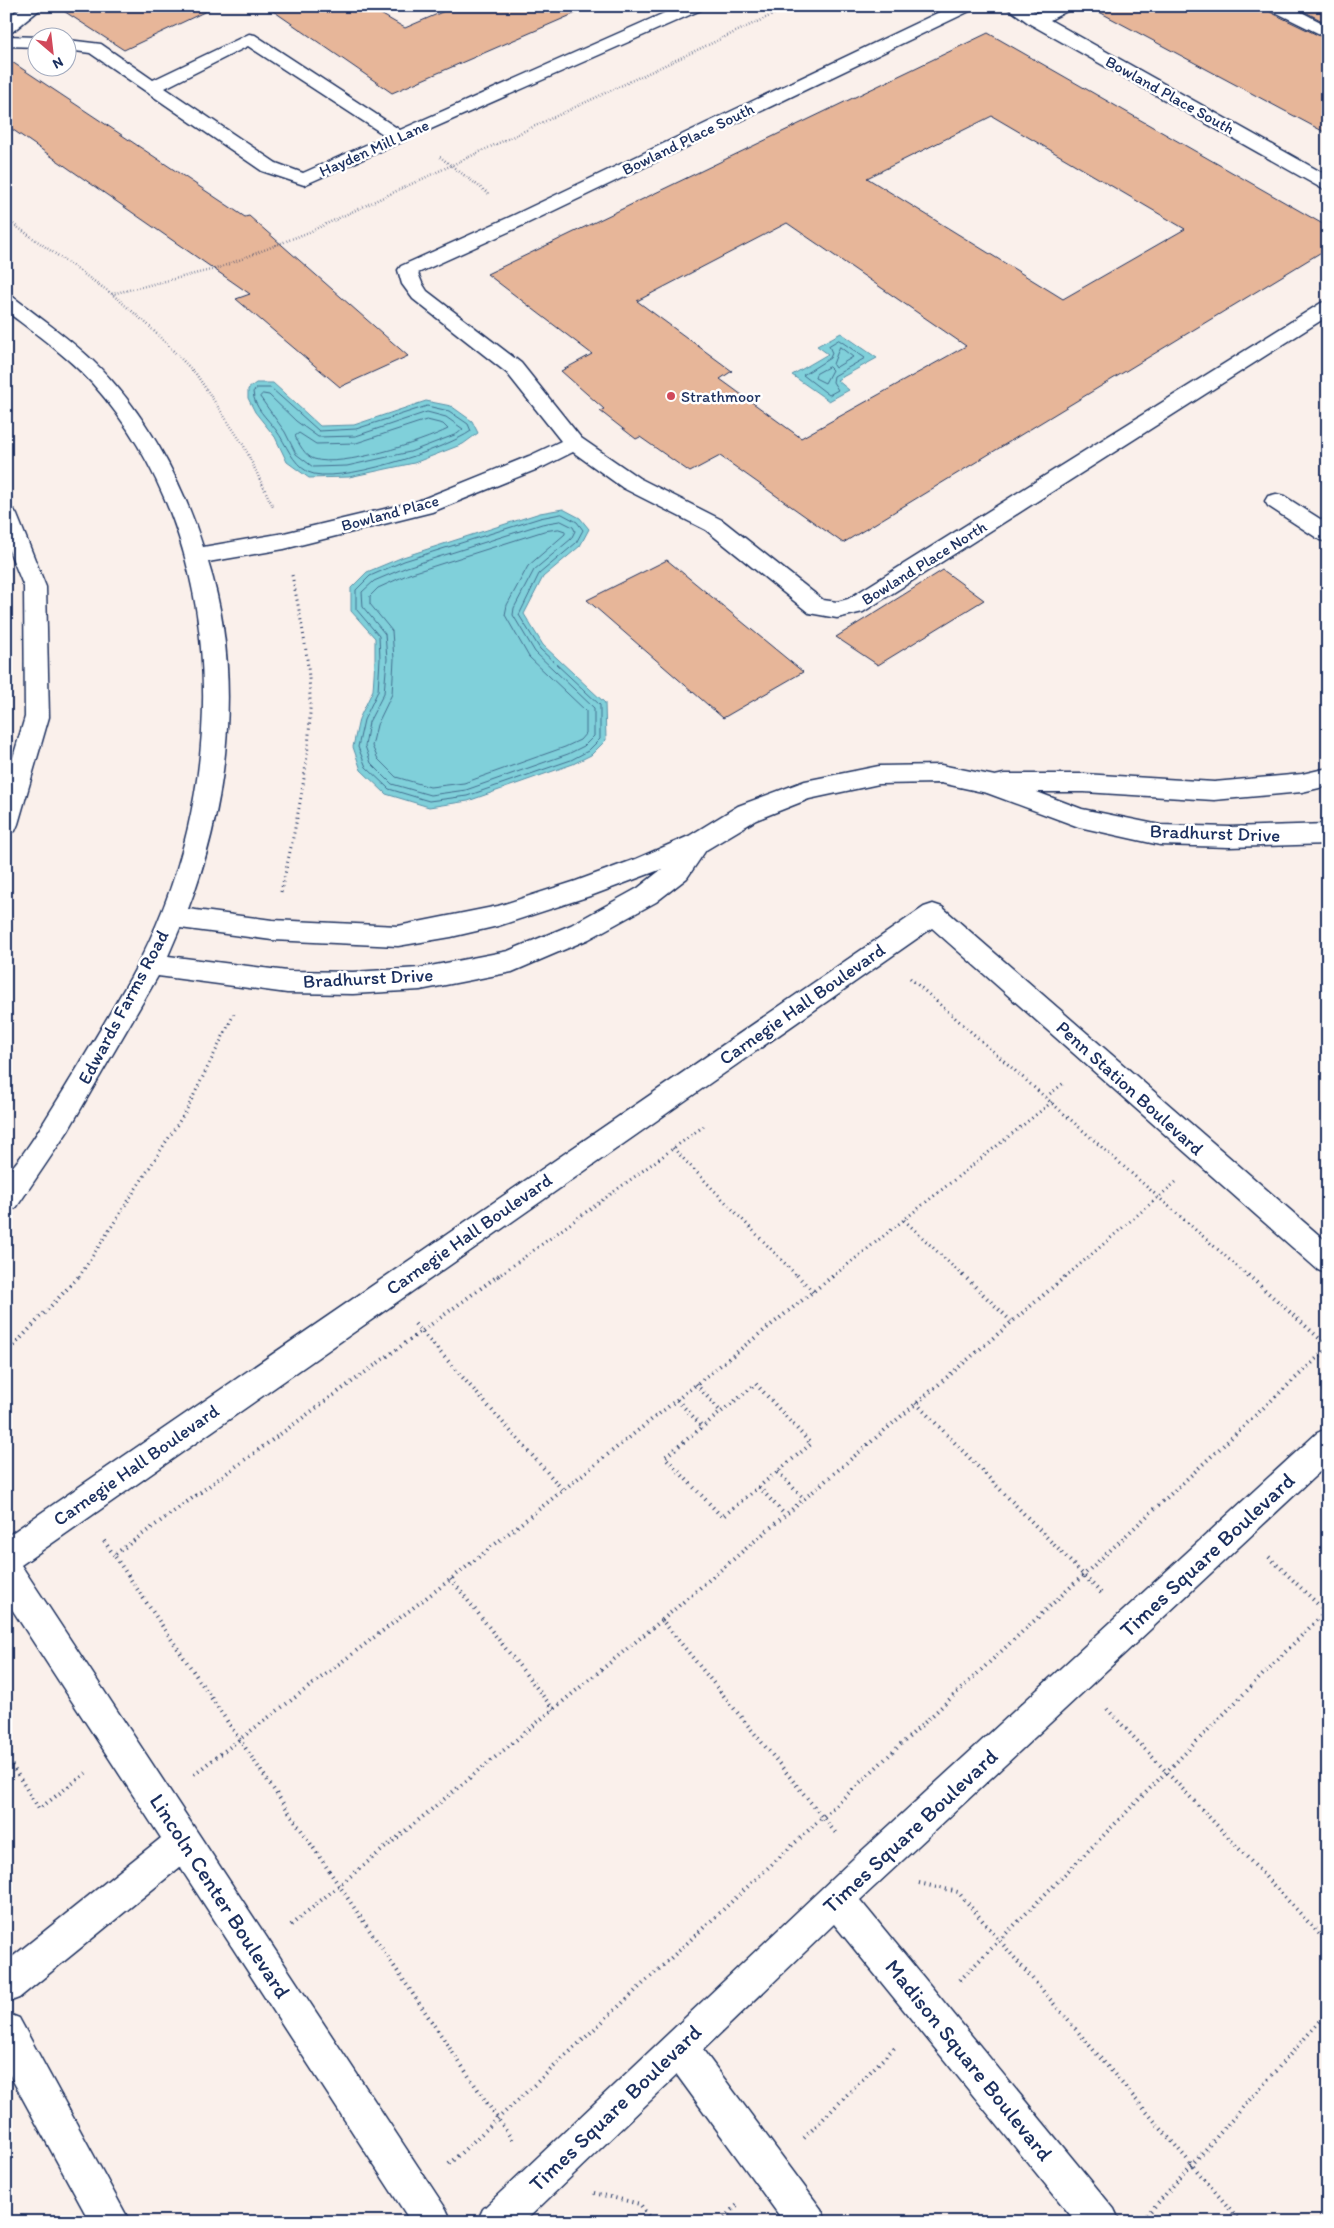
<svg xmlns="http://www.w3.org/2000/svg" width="1334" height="2228" font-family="Itim,sans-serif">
	<rect width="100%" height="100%" fill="#faf0eb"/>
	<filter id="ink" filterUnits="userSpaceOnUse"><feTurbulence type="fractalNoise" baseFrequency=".02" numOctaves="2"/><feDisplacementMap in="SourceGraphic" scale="10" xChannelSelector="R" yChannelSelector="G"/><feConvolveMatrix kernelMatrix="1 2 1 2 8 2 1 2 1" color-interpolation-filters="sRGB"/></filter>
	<g filter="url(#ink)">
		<!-- water -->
		<g fill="#80d0da" stroke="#5890a8">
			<polygon points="841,333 877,358 837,380 849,390 829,401 792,375 828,354 817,346"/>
			<polygon points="256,383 273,383 320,426 354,425 426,401 451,406 472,421 478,433 463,444 414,463 349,477 309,478 287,462 275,437 255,412 248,398 248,389"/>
			<polygon points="563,509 580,518 589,529 580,546 543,577 524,614 543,645 605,703 606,740 591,755 573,764 468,801 429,807 386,794 361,770 353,747 359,719 373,690 375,660 375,638 351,611 351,588 367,572 403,557 540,513"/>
		</g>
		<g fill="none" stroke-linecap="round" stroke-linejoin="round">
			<!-- shore -->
			<g stroke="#436f90" stroke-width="1">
				<polygon points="839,340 865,358 834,376 833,382 838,390 829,395 803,375 830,358 832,353 829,346"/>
				<polygon points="840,347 853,357 835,368 833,365"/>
				<polygon points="829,367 832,370 825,383 815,378 816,374"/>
				<path d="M 258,388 L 271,388 L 319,431 L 356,429 L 427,406 L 449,411 L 468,424 L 471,431 C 446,449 335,486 308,472 C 291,462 287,445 276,430 C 267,418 254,408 253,392 Z"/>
				<polygon points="263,394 269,395 296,421 318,437 356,436 427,412 446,417 463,429 457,434 410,452 347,466 313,467 296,454 285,432 260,397"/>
				<path d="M 427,420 L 443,424 L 448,429 C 422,442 341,468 314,459 C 305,456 299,444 295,436 L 299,433 L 316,444 L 356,443 Z"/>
				<polygon points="562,514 577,522 583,530 576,543 539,574 519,615 540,649 600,705 600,739 588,751 571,760 467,796 429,801 389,789 366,767 358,747 364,720 378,691 380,659 379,636 356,609 356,590 370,576 404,561 540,518"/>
				<polygon points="561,521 573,527 575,531 571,539 534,570 514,608 513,615 535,652 594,708 594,736 584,746 568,754 466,790 430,795 392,784 371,763 365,746 369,722 384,693 387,659 385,634 363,607 362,592 374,581 407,567 542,524"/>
				<polygon points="559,529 565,531 565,534 528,566 507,605 505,615 529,657 586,711 586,733 580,740 565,747 464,783 430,787 396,777 378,759 372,746 377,725 392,694 394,659 392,631 370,604 370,596 378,588 409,574 544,531"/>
			</g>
		</g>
		<!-- building -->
		<g fill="#e7b699" stroke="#1b2f5e" fill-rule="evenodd">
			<polygon points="56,6 217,6 124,50"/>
			<polygon points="266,6 367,6 405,28 456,6 592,6 392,93"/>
			<polygon points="1088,6 1267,6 1270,12 1328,40 1328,134"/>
			<polygon points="1294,6 1328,6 1328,24"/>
			<path d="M 988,33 L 1328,227 L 1328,248 L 843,543 L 720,456 L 690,472 L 640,437 L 636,439 L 600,411 L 604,409 L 561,371 L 592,354 L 487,274 ZM 992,116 L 1185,229 L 1063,299 L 867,178 ZM 787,223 L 966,346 L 801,438 L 720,379 L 732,371 L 637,301 Z"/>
			<polygon points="6,58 245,217 249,216 408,356 340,387 236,299 250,294 6,125"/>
			<polygon points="667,560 803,672 723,718 587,600"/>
			<polygon points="943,570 984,600 878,665 836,637"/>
		</g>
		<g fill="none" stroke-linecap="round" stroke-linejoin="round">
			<!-- minor casing -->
			<g stroke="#1b2f5e" stroke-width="3">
				<g id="minor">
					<polygon points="23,6 44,6 12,32 6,33 6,19"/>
					<path d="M 680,6 L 703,6 L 701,10 L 304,185 L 262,171 L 90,53 L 68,50 L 68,40 L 101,44 L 153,80 L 249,34 L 255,35 L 400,130 ZM 248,46 L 386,136 L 303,173 L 276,163 L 165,88 Z"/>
					<path d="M 952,6 L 974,6 L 972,10 L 528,223 L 418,273 L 422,283 L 427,291 L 521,363 L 581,438 L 639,478 L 722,520 L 823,600 L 837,602 L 848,599 L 1321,303 L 1328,301 L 1328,316 L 863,612 L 837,618 L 809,613 L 706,530 L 623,488 L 573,452 L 545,466 L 432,512 L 284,549 L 208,562 C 243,670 229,804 188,909 L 272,920 L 398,926 L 498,906 L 576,881 L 636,859 L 689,836 L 738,806 L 805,781 L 879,766 L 941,765 L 995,776 L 1004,774 L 1084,774 L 1214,782 L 1302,774 L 1328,768 L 1328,786 L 1302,792 L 1214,800 L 1084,792 L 1037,792 L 1082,809 L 1160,825 L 1229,827 L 1328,824 L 1328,844 L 1229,847 L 1160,845 L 1079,827 L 987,793 L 941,783 L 879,784 L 809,799 L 756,820 L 706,850 L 687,878 L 656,902 L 589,939 L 512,972 L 420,990 L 353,994 L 287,993 L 158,976 L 68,1131 L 16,1208 L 6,1211 C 6,1202 3,1185 7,1176 C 10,1169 17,1162 22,1155 C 31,1143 39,1130 47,1117 C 76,1071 104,1024 131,977 C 231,797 235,544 92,383 C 67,356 36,334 6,311 L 6,295 L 13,297 C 40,318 69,338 93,361 C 145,411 182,480 203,547 L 284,533 L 418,501 L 529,456 L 561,441 L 507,373 L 413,299 L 402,284 L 398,270 L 401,266 L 514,215 ZM 662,869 L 638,888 L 571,925 L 508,951 L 420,968 L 353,972 L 287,971 L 168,956 L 180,928 L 272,940 L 398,946 L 451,937 L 498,926 L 593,895 Z"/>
					<polygon points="1005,6 1026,6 1037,13 1050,6 1071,6 1069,10 1050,20 1328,176 1328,190 1321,188 1030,24"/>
					<polygon points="1269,6 1290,6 1328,26 1328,38 1271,10"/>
					<polygon points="6,36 38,37 41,38 38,38 38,47 6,46"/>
					<polygon points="1276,494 1284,496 1328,524 1328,542 1320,540 1268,506 1265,501 1268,496"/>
					<polygon points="6,508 14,510 17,515 46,587 49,717 18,824 15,831 6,833 6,781 25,717 24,587 6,543"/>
					<polygon points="933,904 942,907 1328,1243 1328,1274 1318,1270 932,928 21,1565 446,2209 452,2222 411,2222 180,1867 19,1998 6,2003 6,1962 161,1838 6,1600 6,1537 924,907"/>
					<polygon points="1328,1428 1328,1464 860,1900 1114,2209 1120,2222 1076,2222 834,1924 703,2050 821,2209 827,2222 784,2222 677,2075 524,2222 477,2222 483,2209 854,1858 1317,1433"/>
					<polygon points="6,2013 19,2018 130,2222 90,2222 6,2068"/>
				</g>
			</g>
			<!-- path-far2 -->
			<g stroke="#1b2f5e" stroke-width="2.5" stroke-dasharray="0.5 2.5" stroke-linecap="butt">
				<polyline points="440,157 489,194"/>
				<polyline points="6,219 112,294 148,325 196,374 244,446 273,507"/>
				<polyline points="112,294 219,268 309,232 791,6"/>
			</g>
			<!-- path-far1 -->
			<g stroke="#1b2f5e" stroke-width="3" stroke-dasharray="1 4" stroke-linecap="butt">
				<path d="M 281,892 C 294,833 309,772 310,711 C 311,665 301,620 292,575"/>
				<polyline points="910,978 1249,1277"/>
				<polyline points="1046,1097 1065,1082"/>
				<polyline points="673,1148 798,1277"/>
				<polyline points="904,1220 964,1277"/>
				<polyline points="79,1277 186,1111 234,1014"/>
				<polyline points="497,1277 704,1126"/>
				<polyline points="832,1277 1052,1102"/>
				<polyline points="1065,1277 1176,1182"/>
			</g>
			<!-- path -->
			<g stroke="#1b2f5e" stroke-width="4" stroke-dasharray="1 4.5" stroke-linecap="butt">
				<polyline points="499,1275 114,1555 513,2141"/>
				<polyline points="797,1275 813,1292"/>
				<polyline points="963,1275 1011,1321"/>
				<polyline points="1248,1275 1328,1346"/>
				<polyline points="415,1324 563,1490"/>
				<polyline points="6,1354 80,1275"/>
				<polyline points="696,1384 721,1412"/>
				<polygon points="756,1384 811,1444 722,1517 665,1457"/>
				<polyline points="677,1400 703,1427"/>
				<polyline points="916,1403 1102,1594"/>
				<polyline points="778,1472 804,1499"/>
				<polyline points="759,1487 785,1515"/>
				<polyline points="104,1541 114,1555"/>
				<polyline points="1269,1557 1328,1614"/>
				<polyline points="451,1579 554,1710"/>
				<polyline points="662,1620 1067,1275"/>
				<polyline points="1107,1709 1328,1943"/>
				<polyline points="6,1756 39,1809 86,1773"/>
				<polyline points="194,1774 451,1579 834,1275"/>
				<polyline points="919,1883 958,1892 1241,2222"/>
				<polyline points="291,1925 662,1620 838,1836"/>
				<polyline points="960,1980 1328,1609"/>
				<polyline points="804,2138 897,2045"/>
				<polyline points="449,2164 1328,1348"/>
				<polyline points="594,2193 640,2204 653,2222"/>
				<polyline points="1147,2215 1328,2012"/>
				<polyline points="721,2222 738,2204"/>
			</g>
			<!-- minor -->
			<use href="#minor" fill="#fff" fill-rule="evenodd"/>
		</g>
	</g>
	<!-- markers -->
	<circle fill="#d1495b" stroke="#fff" stroke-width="2" cx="671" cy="396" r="5"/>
	<g text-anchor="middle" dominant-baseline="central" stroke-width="5" stroke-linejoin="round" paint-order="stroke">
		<!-- far-street labels -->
		<g font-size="16" fill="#1b2f5e" stroke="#fff">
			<text transform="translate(1170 95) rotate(29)">Bowland Place South</text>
			<text transform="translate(688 139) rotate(-26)">Bowland Place South</text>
			<text transform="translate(374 148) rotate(-24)">Hayden Mill Lane</text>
			<text transform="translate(390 513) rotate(-15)">Bowland Place</text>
			<text transform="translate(924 563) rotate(-32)">Bowland Place North</text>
		</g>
		<!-- far-poi labels -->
		<g font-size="16" fill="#1b2f5e" stroke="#fff" text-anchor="start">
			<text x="681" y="396">Strathmoor</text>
		</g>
		<!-- street labels -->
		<g font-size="19" fill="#1b2f5e" stroke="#fff">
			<text transform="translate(1215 833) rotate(2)">Bradhurst Drive</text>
			<text transform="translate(368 978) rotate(-3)">Bradhurst Drive</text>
			<text transform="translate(802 1004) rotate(-35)">Carnegie Hall Boulevard</text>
			<text transform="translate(123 1007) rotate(-62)">Edwards Farms Road</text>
			<text transform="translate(1130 1088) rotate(42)">Penn Station Boulevard</text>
			<text transform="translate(469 1234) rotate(-35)">Carnegie Hall Boulevard</text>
			<text transform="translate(136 1465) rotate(-35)">Carnegie Hall Boulevard</text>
		</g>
		<!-- near-street labels -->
		<g font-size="22" fill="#1b2f5e" stroke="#fff">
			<text transform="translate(1207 1555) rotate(-43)">Times Square Boulevard</text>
			<text transform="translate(910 1831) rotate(-43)">Times Square Boulevard</text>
			<text transform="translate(220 1896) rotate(57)">Lincoln Center Boulevard</text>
			<text transform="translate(969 2060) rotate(51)">Madison Square Boulevard</text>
			<text transform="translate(615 2108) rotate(-44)">Times Square Boulevard</text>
		</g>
	</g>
	<!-- margin -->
	<rect width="1334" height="2228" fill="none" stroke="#fff" stroke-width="25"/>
	<rect x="12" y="12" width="1309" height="2203" fill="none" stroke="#1b2f5e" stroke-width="2" filter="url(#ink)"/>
	<!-- north arrow -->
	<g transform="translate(52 52) rotate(152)"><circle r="24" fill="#ffffff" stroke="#a4acbf"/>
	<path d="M0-4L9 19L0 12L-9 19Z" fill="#d1495b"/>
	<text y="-8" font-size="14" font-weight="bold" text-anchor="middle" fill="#1b2f5e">N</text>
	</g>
</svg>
